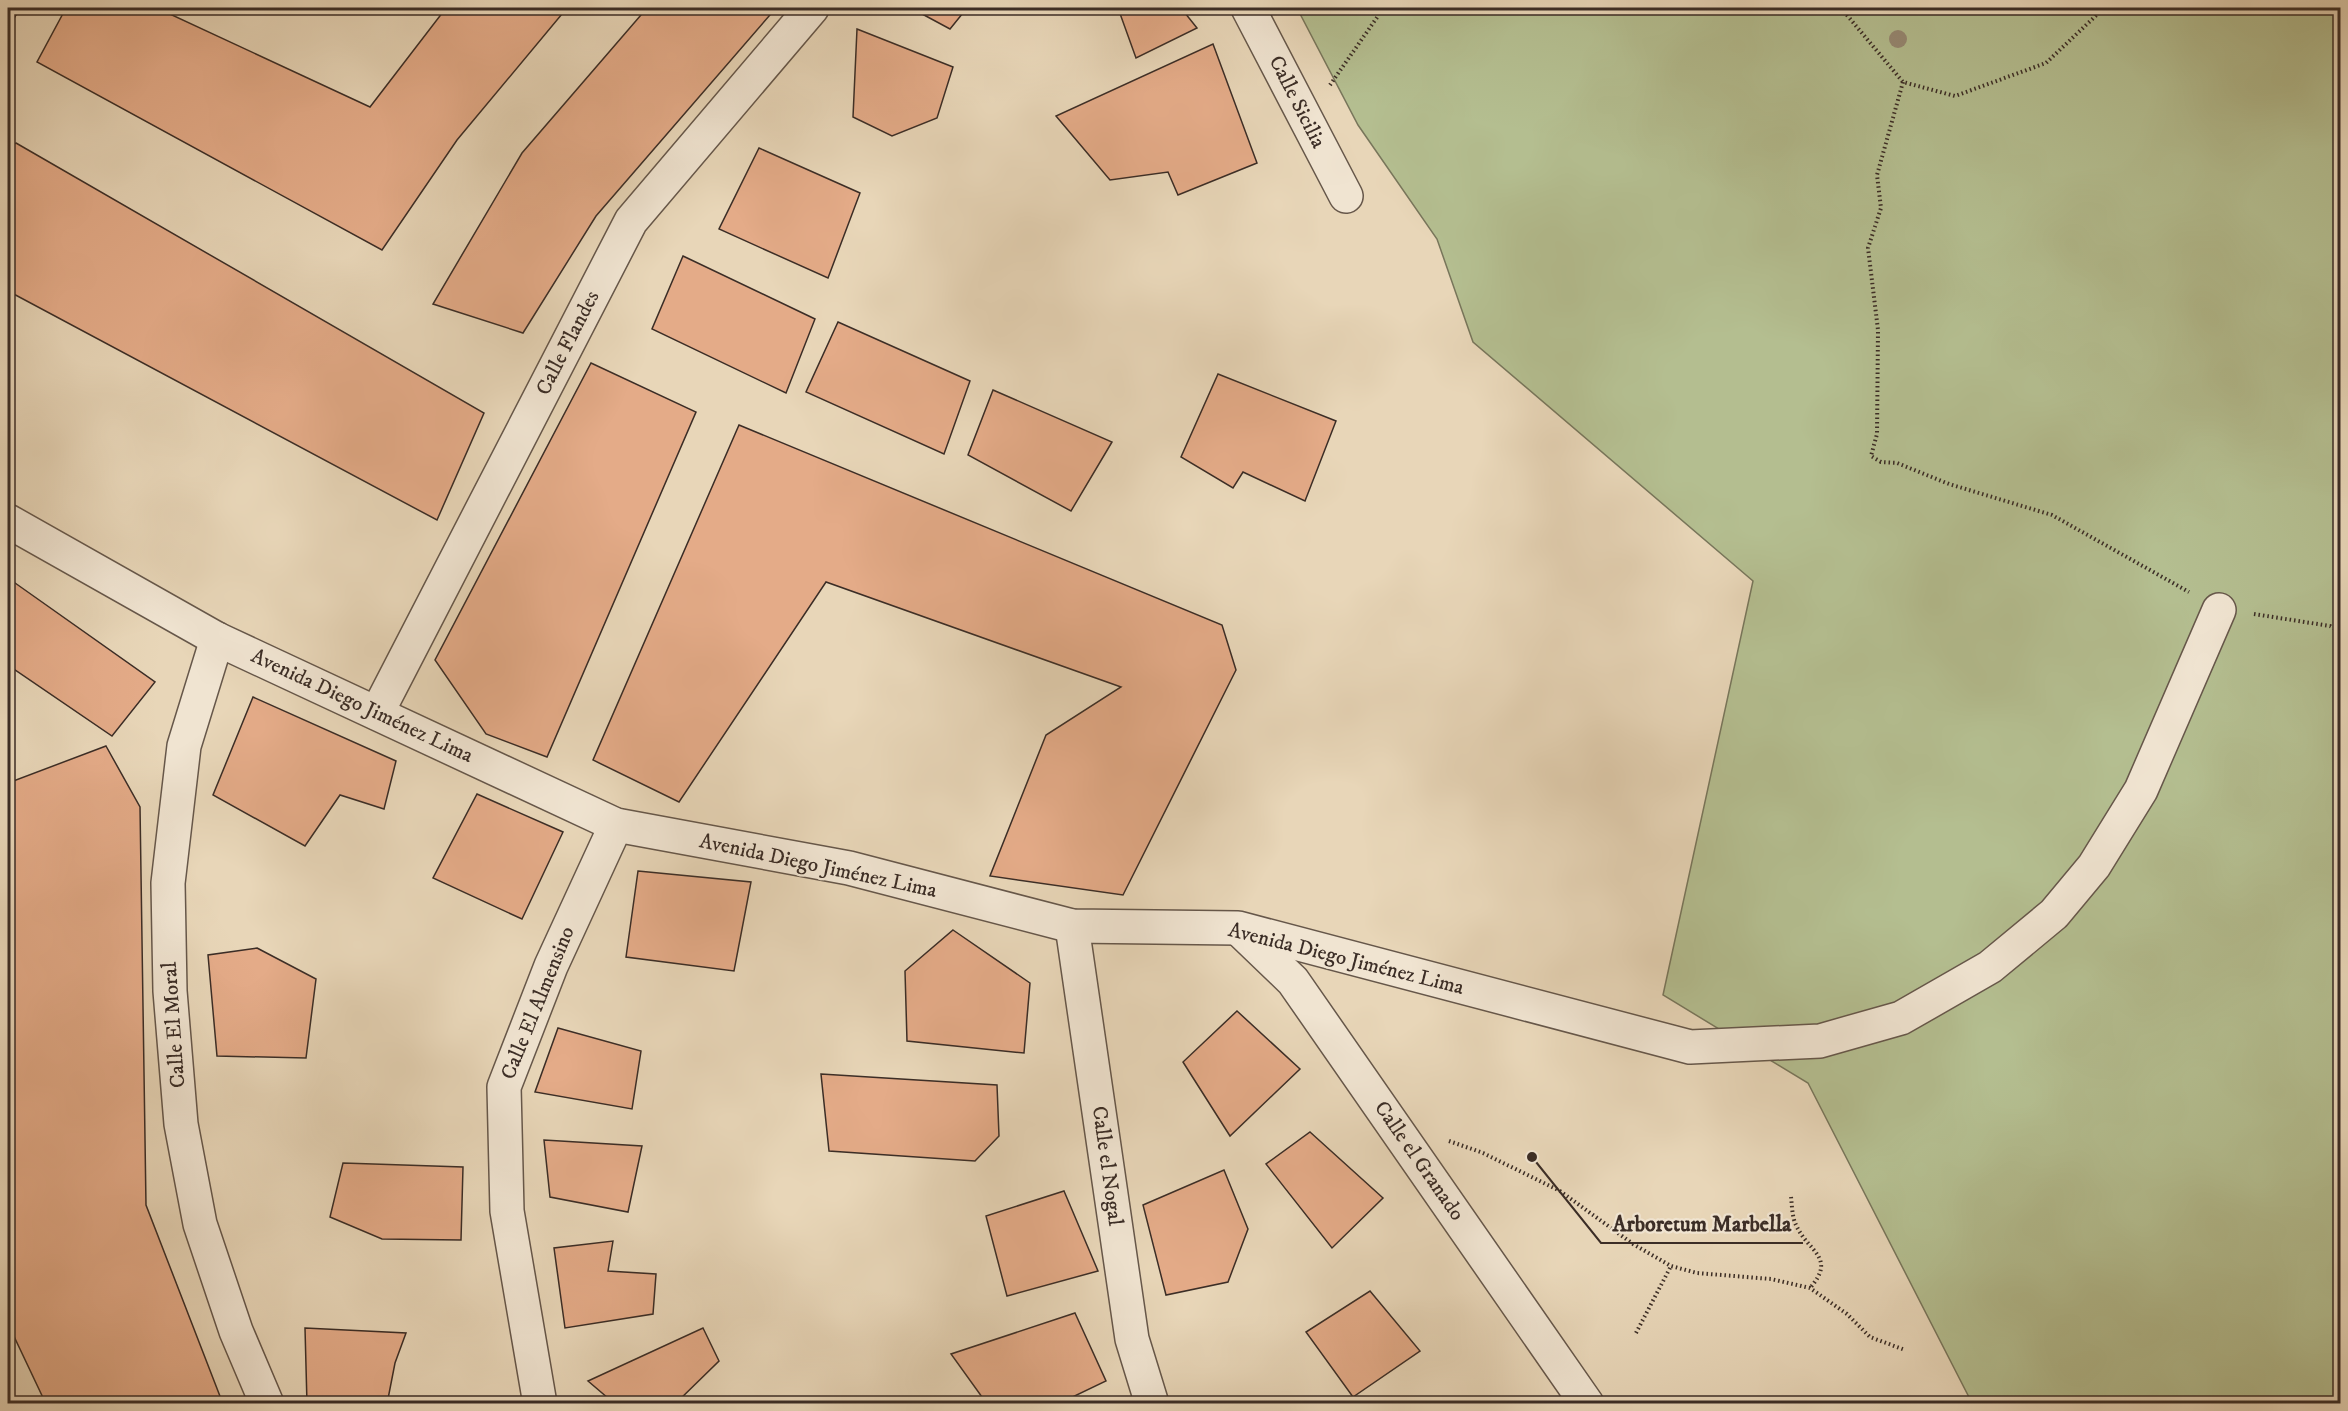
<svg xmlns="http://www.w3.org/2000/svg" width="2348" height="1411" font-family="'IM FELL DW Pica',serif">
	<rect width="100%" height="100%" fill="#e8d6b8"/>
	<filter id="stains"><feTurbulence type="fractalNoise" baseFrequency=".00333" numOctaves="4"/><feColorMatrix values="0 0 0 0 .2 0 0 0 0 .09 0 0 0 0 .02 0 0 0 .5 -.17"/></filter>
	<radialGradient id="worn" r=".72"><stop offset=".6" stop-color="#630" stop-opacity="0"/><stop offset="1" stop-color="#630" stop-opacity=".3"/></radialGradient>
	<!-- green -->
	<polygon fill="#b4be90" stroke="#78765b" stroke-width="1.5" points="1297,8 2340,8 2340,1403 1972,1403 1808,1083 1663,995 1753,581 1473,342 1437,239 1358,125"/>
	<!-- building -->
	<g fill="#e4ab88" stroke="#3b2d26" stroke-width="1.5">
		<polygon points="8,8 20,8 8,29"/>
		<polygon points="66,8 157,8 370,107 446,8 567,8 457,140 382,250 37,62"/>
		<polygon points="647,8 776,8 596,216 523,333 433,304 522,153"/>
		<polygon points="911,8 967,8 950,29"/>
		<polygon points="1118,8 1181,8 1197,28 1136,58"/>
		<polygon points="857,29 953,67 937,118 892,136 853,117"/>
		<polygon points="1213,44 1257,163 1178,195 1168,172 1110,180 1056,116"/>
		<polygon points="16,143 484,413 437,520 8,291 8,147"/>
		<polygon points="759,148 860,193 828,278 719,229"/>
		<polygon points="683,256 815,319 786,393 652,329"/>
		<polygon points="838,322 970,381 944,454 806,392"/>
		<polygon points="591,363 696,412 547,757 486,734 435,660"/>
		<polygon points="1218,374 1336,421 1305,501 1243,472 1233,488 1181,457"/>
		<polygon points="993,390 1112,442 1071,511 968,455"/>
		<polygon points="739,425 1222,625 1236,670 1123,895 990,876 1046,735 1121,687 826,582 679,802 593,760"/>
		<polygon points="8,578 155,682 112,736 8,665"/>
		<polygon points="253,697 396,761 384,809 340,795 305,846 213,795"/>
		<polygon points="106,746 140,807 146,1205 223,1404 46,1404 11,1330 8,1290 8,783"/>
		<polygon points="477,794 563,832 522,919 433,878"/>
		<polygon points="638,871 751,882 734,971 626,957"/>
		<polygon points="953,930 1030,983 1024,1053 907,1041 905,971"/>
		<polygon points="257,948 316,979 306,1058 217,1056 208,955"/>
		<polygon points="1237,1011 1300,1069 1230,1136 1183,1062"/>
		<polygon points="558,1028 641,1051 632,1109 535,1092"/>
		<polygon points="821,1074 997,1085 999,1136 975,1161 829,1151"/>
		<polygon points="1310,1132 1383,1198 1332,1248 1266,1164"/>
		<polygon points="544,1140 642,1146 628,1212 550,1197"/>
		<polygon points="343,1163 463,1167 461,1240 382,1239 330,1217"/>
		<polygon points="1224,1170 1248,1229 1228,1282 1166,1295 1143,1205"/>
		<polygon points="1064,1191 1098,1271 1007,1296 986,1216"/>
		<polygon points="613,1241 608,1271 656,1274 653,1314 565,1328 554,1248"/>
		<polygon points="1370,1291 1420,1351 1353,1397 1306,1332"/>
		<polygon points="1075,1313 1106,1381 1058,1404 987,1404 951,1354"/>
		<polygon points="305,1328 406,1333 395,1363 387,1404 307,1404"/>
		<polygon points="703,1328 719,1361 675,1404 615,1404 588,1381"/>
	</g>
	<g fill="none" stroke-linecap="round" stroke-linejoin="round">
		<!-- minor casing -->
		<g stroke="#66574a" stroke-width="36">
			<g id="minor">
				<polyline points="1248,8 1346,196"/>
				<polyline points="8,521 217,639 616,825 849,868 1072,926 1238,928 1690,1047 1820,1041 1901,1018 1990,967 2054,914 2094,866 2141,790 2219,610"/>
				<polyline points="217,639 184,746 168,883 170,991 181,1124 200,1224 236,1331 267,1404"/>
				<polyline points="377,713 631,221 812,8"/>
				<polyline points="1072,926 1132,1339 1152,1404"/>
				<polyline points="1240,930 1293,981 1587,1404"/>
				<polyline points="540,1404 507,1211 504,1087 551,966 616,825"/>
			</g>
		</g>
		<!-- path -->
		<g stroke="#3b2d26" stroke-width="4" stroke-dasharray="1.5 3" stroke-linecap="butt">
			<polyline points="1841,8 1903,82 1955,96 2046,63 2104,8"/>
			<polyline points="1903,82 1877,175 1881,208 1868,248 1878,330 1877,434 1871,456 1881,462 1897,463 1949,484 2052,515 2189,592"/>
			<polyline points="1330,85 1378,16 1378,8"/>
			<polyline points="2254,614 2330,626 2340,632"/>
			<polyline points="1449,1141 1483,1153 1560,1191 1633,1244 1671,1266 1697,1273 1771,1279 1810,1288 1847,1314 1870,1337 1905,1350"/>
			<path d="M 1791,1197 C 1792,1205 1792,1217 1796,1225 C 1808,1252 1837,1257 1810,1288"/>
			<polyline points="1636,1333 1671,1266"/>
		</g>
		<!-- minor -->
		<use href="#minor" stroke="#f0e4d1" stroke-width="33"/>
	</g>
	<!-- trees -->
	<circle fill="#968973" cx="1898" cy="39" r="9"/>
	<g text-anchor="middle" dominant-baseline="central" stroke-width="4.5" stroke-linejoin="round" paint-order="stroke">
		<!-- street labels -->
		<g font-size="21" fill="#3b2d26" stroke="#f0e4d1">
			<text transform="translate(1297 102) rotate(63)">Calle Sicilia</text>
			<text transform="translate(568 343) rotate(-63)">Calle Flandes</text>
			<text transform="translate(362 706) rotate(25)">Avenida Diego Jiménez Lima</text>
			<text transform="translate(818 866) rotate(12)">Avenida Diego Jiménez Lima</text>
			<text transform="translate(1346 959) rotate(14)">Avenida Diego Jiménez Lima</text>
			<text transform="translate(538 1003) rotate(-68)">Calle El Almensino</text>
			<text transform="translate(174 1025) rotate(-94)">Calle El Moral</text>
			<text transform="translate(1419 1161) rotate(55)">Calle el Granado</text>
			<text transform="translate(1107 1166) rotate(82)">Calle el Nogal</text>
		</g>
	</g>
	<!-- callouts -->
	<path fill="none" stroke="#3b2d26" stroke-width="2" d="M1532 1157L1601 1243H1803"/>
	<circle fill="#3b2d26" stroke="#f0e4d1" stroke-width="2" cx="1532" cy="1157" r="6"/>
	<g font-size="22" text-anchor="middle" font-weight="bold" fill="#3b2d26" stroke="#f0e4d1" stroke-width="4.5" stroke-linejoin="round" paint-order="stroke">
		<text x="1702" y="1231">Arboretum Marbella</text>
	</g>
	<!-- margin -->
	<rect width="2348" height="1411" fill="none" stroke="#e8d6b8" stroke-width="30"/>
	<rect x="9" y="9" width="2330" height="1393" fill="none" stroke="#3b2d26" stroke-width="3"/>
	<rect x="15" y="15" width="2318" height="1381" fill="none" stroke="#3b2d26" stroke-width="1.5"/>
	<rect width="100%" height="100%" filter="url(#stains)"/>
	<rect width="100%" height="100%" fill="url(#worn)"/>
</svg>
